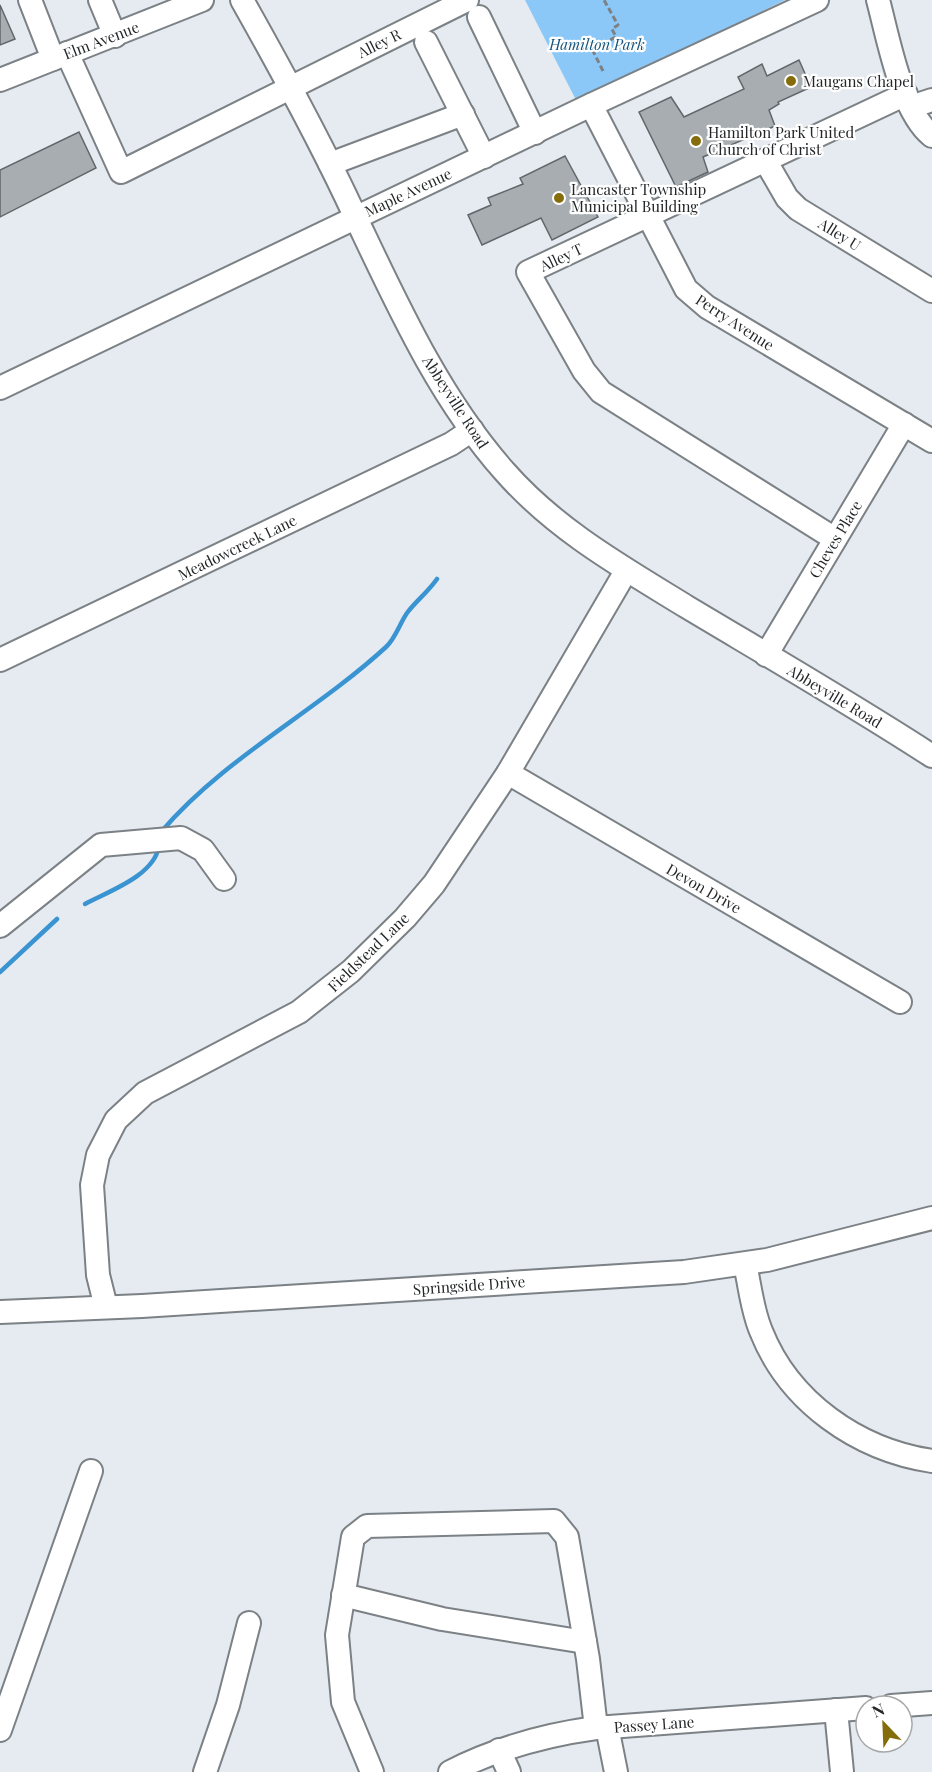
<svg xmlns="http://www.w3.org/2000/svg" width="932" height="1772" font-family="'Playfair Display',serif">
	<rect width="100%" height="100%" fill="#e5ebf1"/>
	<!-- green -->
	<polygon fill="#8bc8f7" points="525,0 785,0 577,102"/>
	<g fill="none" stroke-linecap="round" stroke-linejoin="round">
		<!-- stream -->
		<g stroke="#3a94d1" stroke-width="4.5">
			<path d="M 161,832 C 224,758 314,713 386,647 C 395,639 400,623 407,613 C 416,601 427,593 437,579"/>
			<path d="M 85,904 C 109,891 154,876 159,846"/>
			<polyline points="0,972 57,919"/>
		</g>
	</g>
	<!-- building -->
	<g fill="#a7adb1" stroke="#61666a" stroke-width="1.5">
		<polygon points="0,5 15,39 0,45"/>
		<polygon points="799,60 811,87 778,102 779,104 769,110 775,126 703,157 708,172 676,187 639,112 671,97 684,117 744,89 738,77 762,64 767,76"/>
		<polygon points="79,132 96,168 0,217 0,170"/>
		<polygon points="565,156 598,217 552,240 541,218 482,245 468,215 491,205 488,198 523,184 520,178"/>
	</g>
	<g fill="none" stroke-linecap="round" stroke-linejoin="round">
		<!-- minor casing -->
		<g stroke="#7b8185" stroke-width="26">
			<g id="minor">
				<polyline points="30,0 53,59"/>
				<polyline points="100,0 115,36"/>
				<path d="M 242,0 C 282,71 321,142 355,216 C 397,304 439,398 505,472 C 556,530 622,567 687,607 C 769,656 852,704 932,756"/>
				<path d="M 878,0 C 888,37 901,112 932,136"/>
				<polyline points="479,17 535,133"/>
				<polyline points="426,42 484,157"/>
				<polyline points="67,53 121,172 467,0"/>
				<polyline points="0,80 202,0"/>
				<polyline points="591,105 686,289 707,307 932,441"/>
				<polyline points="911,107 932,100"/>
				<polyline points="765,160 787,198 798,209 932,291"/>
				<polyline points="330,164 463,114"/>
				<polyline points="0,388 591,105 817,0"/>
				<polyline points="835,539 601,392 584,371 528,272 906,94"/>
				<polyline points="766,655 904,424"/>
				<polyline points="0,660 451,444 472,430"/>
				<polyline points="508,773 900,1002"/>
				<polyline points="0,926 101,845 181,838 203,850 224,879"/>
				<path d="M 745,1264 C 750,1286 752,1310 761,1331 C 789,1402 858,1450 932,1461"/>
				<polyline points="106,1307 98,1275 92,1185 98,1155 116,1120 145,1093 299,1012 351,971 405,918 434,884 508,773 626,571"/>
				<polyline points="0,1312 142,1306 684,1272 767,1260 932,1218"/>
				<polyline points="343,1595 442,1619 585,1642"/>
				<polyline points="891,1706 932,1703"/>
				<polyline points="836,1710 842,1772"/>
				<polyline points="607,1727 616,1772"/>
				<polyline points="0,1730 91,1471"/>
				<polyline points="499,1750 509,1772"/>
				<polyline points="205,1772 228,1705 249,1623"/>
				<polyline points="372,1772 343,1702 337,1635 353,1537 367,1526 554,1521 567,1537 588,1659 596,1728"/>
				<path d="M 450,1772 C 497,1748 544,1735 596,1728 L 866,1708"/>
			</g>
		</g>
		<!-- path -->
		<polyline stroke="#7d8184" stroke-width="3" stroke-dasharray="6 3" stroke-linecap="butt" points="603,71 592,49 616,37 612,29 618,25 604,0"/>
		<!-- minor -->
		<use href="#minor" stroke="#fff" stroke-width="22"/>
	</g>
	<!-- markers -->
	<g fill="#866d0c" stroke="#fff" stroke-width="2">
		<circle cx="791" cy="81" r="6"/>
		<circle cx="696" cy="141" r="6"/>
		<circle cx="559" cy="198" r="6"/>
	</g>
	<g text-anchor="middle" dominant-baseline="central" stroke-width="4.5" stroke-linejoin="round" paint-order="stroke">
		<!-- street labels -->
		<g font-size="15" fill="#232527" stroke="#fff">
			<text transform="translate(101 40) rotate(-21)">Elm Avenue</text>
			<text transform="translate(379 43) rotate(-26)">Alley R</text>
			<text transform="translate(408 192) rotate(-25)">Maple Avenue</text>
			<text transform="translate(840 234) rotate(32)">Alley U</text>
			<text transform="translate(561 257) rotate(-25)">Alley T</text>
			<text transform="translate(735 322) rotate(33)">Perry Avenue</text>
			<text transform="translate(456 402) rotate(57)">Abbeyville Road</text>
			<text transform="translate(835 539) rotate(-59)">Cheves Place</text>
			<text transform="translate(237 547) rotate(-26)">Meadowcreek Lane</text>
			<text transform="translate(835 696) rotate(31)">Abbeyville Road</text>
			<text transform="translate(704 888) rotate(30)">Devon Drive</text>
			<text transform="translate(368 952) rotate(-44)">Fieldstead Lane</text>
			<text transform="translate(469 1285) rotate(-4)">Springside Drive</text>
			<text transform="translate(654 1724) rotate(-4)">Passey Lane</text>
		</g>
		<!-- park labels -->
		<g font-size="15" font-style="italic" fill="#14557f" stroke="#fff">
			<text x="597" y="44">Hamilton Park</text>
		</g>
		<!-- poi labels -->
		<g font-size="15" fill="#232527" stroke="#fff" text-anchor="start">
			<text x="803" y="81">Maugans Chapel</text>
			<text x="708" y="132">Hamilton Park United<tspan x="708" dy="17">Church of Christ</tspan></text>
			<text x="571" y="189">Lancaster Township<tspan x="571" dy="17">Municipal Building</tspan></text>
		</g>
	</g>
	<!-- north arrow -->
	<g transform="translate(884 1724) rotate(337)"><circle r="28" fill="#ffffff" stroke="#a7a8a9" stroke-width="1.5"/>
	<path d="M0-4.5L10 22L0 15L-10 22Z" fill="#866d0c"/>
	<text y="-9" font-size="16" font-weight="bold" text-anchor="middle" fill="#232527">N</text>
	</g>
</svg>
